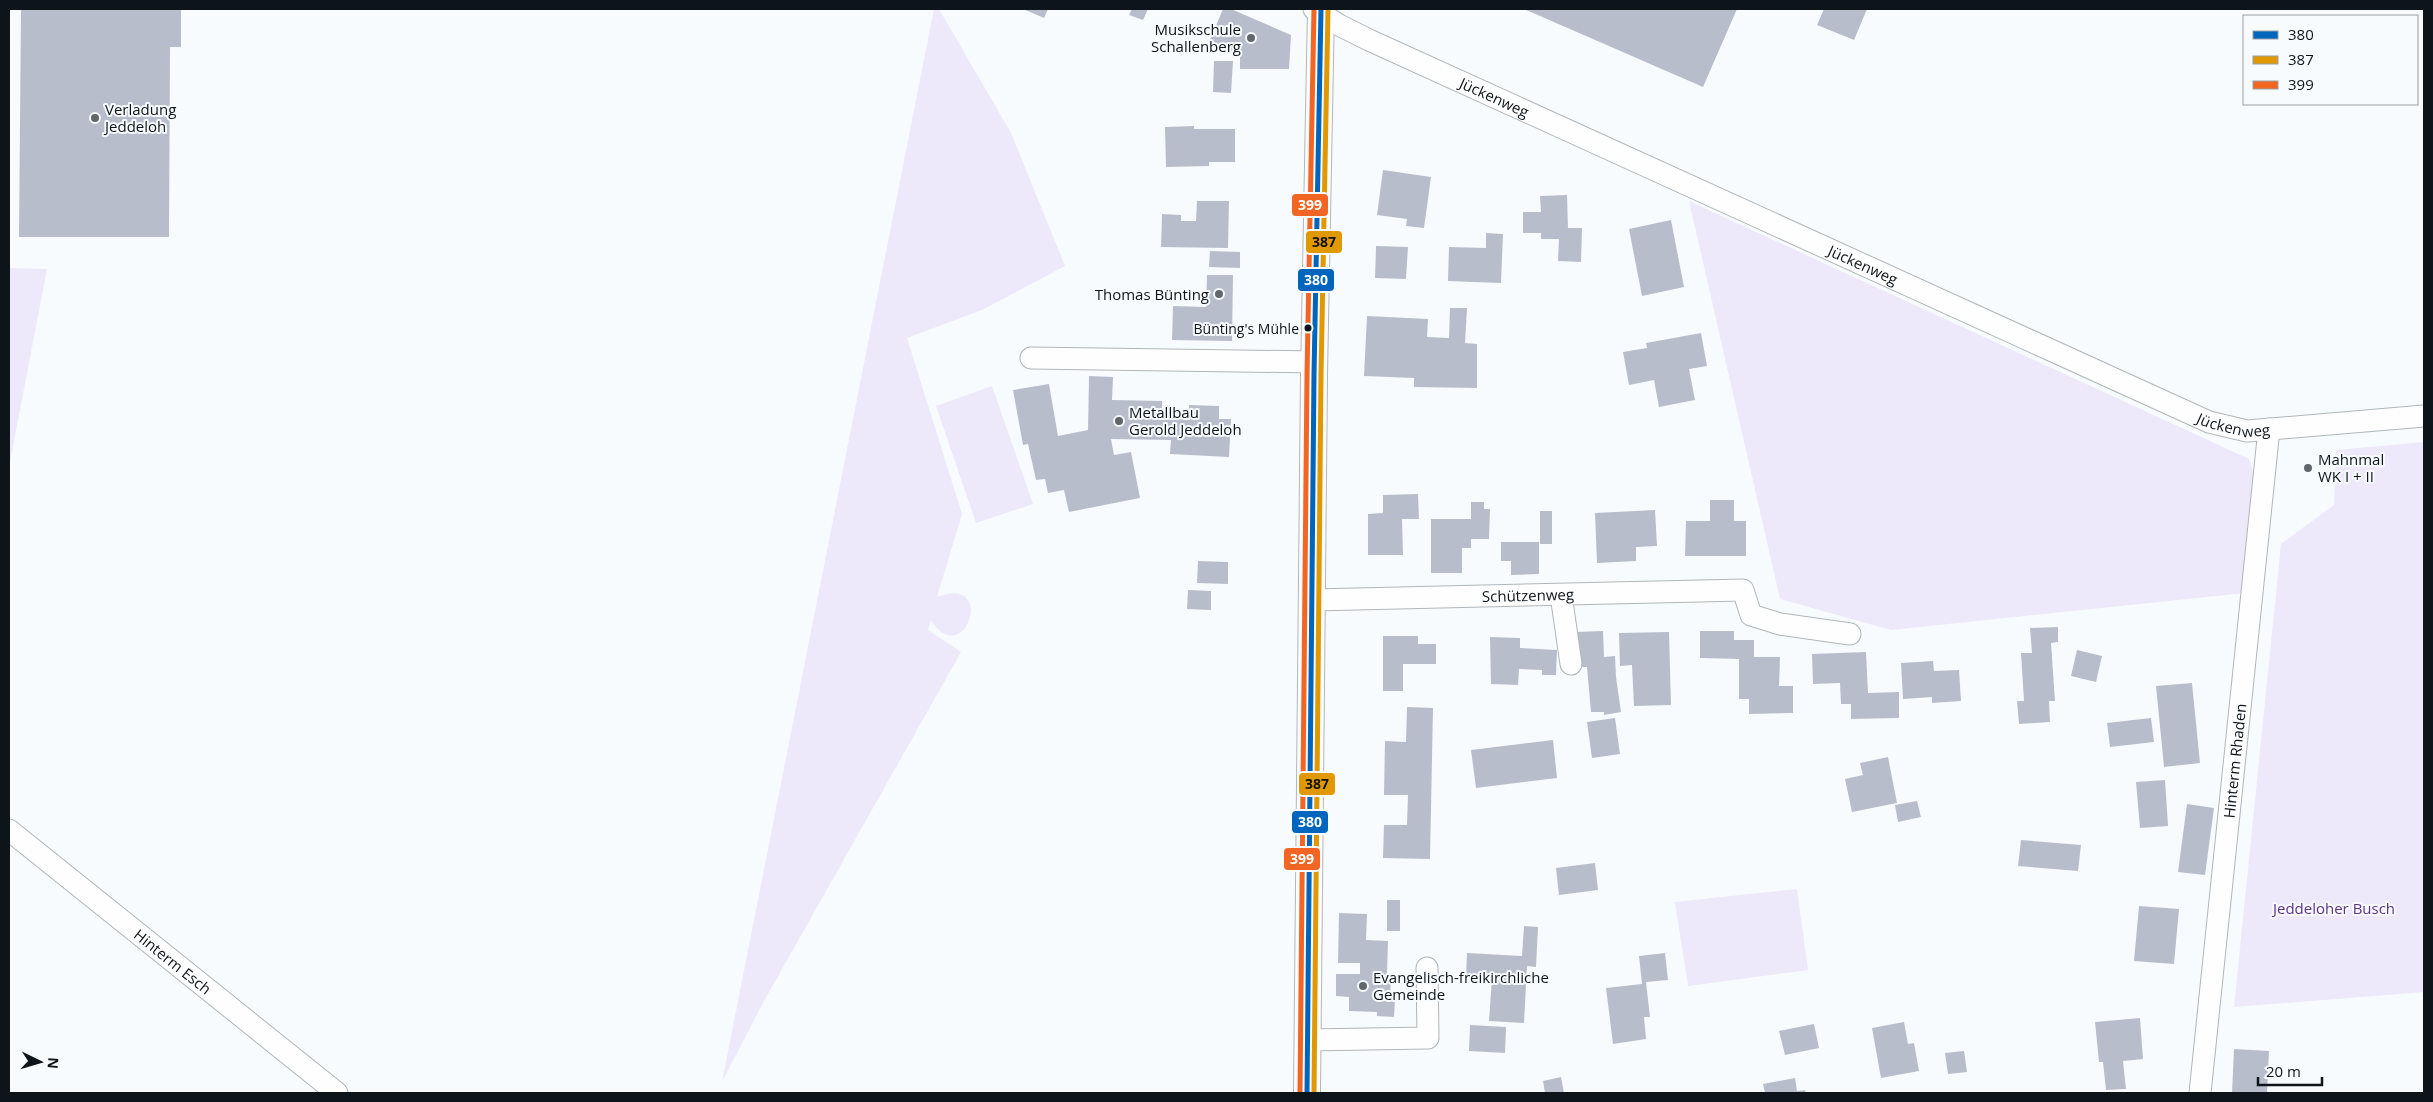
<svg xmlns="http://www.w3.org/2000/svg" width="2433" height="1102" font-family="'Open Sans',sans-serif">
	<rect width="100%" height="100%" fill="#f8fbfd"/>
	<!-- green -->
	<g fill="#eee8fb">
		<path d="M 934,9 L 939,9 L 1011,133 L 1065,266 L 982,310 L 907,338 L 962,514 L 937,597 C 998,573 964,673 931,620 L 928,630 L 961,652 L 764,1001 L 722,1082 Z"/>
		<polygon points="1689,201 2249,459 2257,483 2245,593 1891,630 1780,599"/>
		<polygon points="9,268 47,269 9,467"/>
		<polygon points="992,386 1033,504 976,523 936,406"/>
		<polygon points="2424,442 2424,992 2234,1007 2281,544 2334,505 2336,450"/>
		<polygon points="1797,889 1808,970 1688,986 1675,902"/>
	</g>
	<!-- building -->
	<g fill="#b8bdcc">
		<polygon points="21,9 181,9 181,47 170,47 169,237 19,237"/>
		<polygon points="1023,9 1048,9 1044,18"/>
		<polygon points="1132,9 1148,9 1143,20 1129,15"/>
		<polygon points="1223,9 1231,9 1291,35 1289,69 1240,69 1240,55 1209,42"/>
		<polygon points="1524,9 1737,9 1703,87"/>
		<polygon points="1824,9 1867,9 1854,40 1817,25"/>
		<polygon points="1214,61 1233,61 1231,93 1213,92"/>
		<polygon points="1194,126 1194,129 1235,129 1235,162 1209,162 1209,166 1166,167 1165,127"/>
		<polygon points="1383,170 1431,177 1424,228 1406,226 1407,219 1377,215"/>
		<polygon points="1567,195 1568,228 1582,228 1581,262 1558,261 1559,239 1541,239 1541,233 1523,233 1523,212 1541,212 1540,196"/>
		<polygon points="1197,201 1229,201 1228,248 1161,247 1162,214 1181,215 1181,221 1196,221"/>
		<polygon points="1671,220 1684,287 1642,296 1629,229"/>
		<polygon points="1486,233 1503,234 1501,283 1448,281 1449,247 1486,248"/>
		<polygon points="1376,246 1408,247 1406,279 1375,278"/>
		<polygon points="1210,251 1240,252 1240,268 1209,267"/>
		<polygon points="1207,275 1233,275 1232,341 1172,340 1173,306 1206,307"/>
		<polygon points="1450,308 1467,308 1465,343 1477,344 1477,388 1414,387 1414,378 1364,376 1367,316 1428,319 1427,337 1449,338"/>
		<polygon points="1701,333 1707,366 1689,369 1695,400 1659,407 1654,380 1629,385 1623,352 1647,348 1646,343"/>
		<polygon points="1089,376 1113,377 1112,400 1162,401 1162,417 1189,418 1189,405 1219,406 1219,419 1231,419 1229,457 1170,454 1171,440 1111,439 1114,455 1131,452 1140,498 1069,512 1064,490 1048,493 1045,479 1036,480 1028,444 1023,445 1013,390 1049,384 1058,436 1088,430"/>
		<polygon points="1418,494 1419,519 1402,519 1403,555 1368,555 1368,514 1383,513 1383,495"/>
		<polygon points="1710,500 1734,500 1734,521 1746,521 1746,556 1685,556 1686,521 1710,521"/>
		<polygon points="1471,502 1484,502 1484,509 1490,509 1489,539 1471,539 1471,548 1462,548 1462,573 1431,573 1431,519 1471,519"/>
		<polygon points="1655,510 1657,546 1636,547 1636,561 1597,563 1595,513"/>
		<rect x="1540" y="511" width="12" height="33"/>
		<polygon points="1501,542 1539,542 1539,574 1511,575 1511,561 1501,561"/>
		<polygon points="1198,561 1228,562 1228,584 1197,583"/>
		<polygon points="1188,590 1211,591 1211,610 1187,609"/>
		<polygon points="2058,627 2058,642 2051,643 2055,701 2049,701 2050,722 2019,724 2017,701 2024,701 2021,653 2032,653 2030,628"/>
		<polygon points="1603,631 1604,657 1615,656 1616,677 1621,712 1604,715 1604,712 1591,712 1587,667 1575,667 1575,632"/>
		<polygon points="1700,631 1734,631 1734,640 1754,640 1754,657 1780,657 1779,686 1793,686 1793,713 1749,714 1749,699 1739,699 1739,659 1700,658"/>
		<polygon points="1669,632 1671,705 1634,706 1632,665 1620,666 1619,633"/>
		<polygon points="1383,636 1418,636 1418,644 1436,644 1436,664 1403,664 1403,691 1383,691"/>
		<polygon points="1490,637 1520,638 1520,648 1557,650 1556,675 1542,675 1542,670 1519,669 1518,685 1491,684"/>
		<polygon points="2077,650 2102,656 2096,682 2071,676"/>
		<polygon points="1866,652 1868,693 1899,692 1899,718 1851,719 1851,704 1841,704 1840,683 1813,684 1812,654"/>
		<polygon points="1933,661 1934,671 1959,670 1961,701 1932,703 1932,697 1903,699 1901,663"/>
		<polygon points="2192,683 2200,763 2164,767 2156,686"/>
		<polygon points="1407,707 1433,708 1430,859 1383,858 1384,825 1407,825 1408,795 1384,795 1385,741 1406,742"/>
		<polygon points="1615,718 1620,754 1592,758 1587,722"/>
		<polygon points="2151,718 2154,742 2110,747 2107,723"/>
		<polygon points="1553,740 1557,778 1476,788 1471,750"/>
		<polygon points="1888,757 1897,803 1852,812 1845,779 1863,775 1860,763"/>
		<polygon points="2165,780 2168,826 2140,828 2136,782"/>
		<polygon points="1917,801 1921,817 1898,822 1895,805"/>
		<polygon points="2187,804 2214,808 2205,875 2178,872"/>
		<polygon points="2021,840 2081,845 2078,871 2018,866"/>
		<polygon points="1595,863 1598,890 1559,895 1556,868"/>
		<rect x="1387" y="900" width="13" height="31"/>
		<polygon points="2139,906 2179,909 2174,964 2134,961"/>
		<polygon points="1339,913 1367,914 1366,940 1388,941 1387,975 1391,975 1390,999 1395,999 1394,1017 1377,1016 1377,1012 1349,1011 1349,997 1336,996 1336,974 1360,974 1360,963 1338,963"/>
		<polygon points="1524,926 1538,927 1536,967 1527,966 1524,1023 1489,1021 1492,978 1466,977 1467,953 1522,956"/>
		<polygon points="1665,953 1668,980 1646,982 1650,1017 1644,1017 1646,1039 1613,1044 1606,988 1642,984 1639,956"/>
		<polygon points="2140,1018 2143,1059 2123,1061 2126,1089 2106,1090 2103,1062 2099,1062 2095,1022"/>
		<polygon points="1904,1022 1908,1044 1914,1043 1919,1071 1881,1078 1872,1028"/>
		<polygon points="1814,1024 1819,1048 1785,1055 1779,1031"/>
		<polygon points="1470,1025 1506,1027 1505,1053 1469,1051"/>
		<polygon points="2234,1049 2269,1051 2267,1093 2232,1093"/>
		<polygon points="1964,1051 1967,1072 1948,1074 1945,1053"/>
		<polygon points="1561,1077 1564,1093 1545,1093 1543,1081"/>
		<polygon points="1795,1078 1797,1091 1805,1090 1806,1093 1765,1093 1763,1084"/>
	</g>
	<g fill="none" stroke-linecap="round" stroke-linejoin="round">
		<!-- minor casing -->
		<g stroke="#b0b6b9" stroke-width="23">
			<g id="minor">
				<path id="s1" d="M 1314,9 L 1339,25 L 1369,40 L 2209,422 L 2247,431 L 2424,416"/>
				<polyline points="1031,358 1315,362"/>
				<polyline points="1561,595 1571,664"/>
				<path id="s2" d="M 1313,600 L 1743,590 L 1751,615 L 1780,624 L 1850,634"/>
				<path id="s3" d="M 9,830 L 337,1093"/>
				<polyline points="1308,1040 1428,1038 1427,968"/>
				<path id="s4" d="M 2200,1093 L 2269,429"/>
			</g>
		</g>
		<!-- major casing -->
		<g stroke="#b0b6b9" stroke-width="28">
			<polyline id="major" points="1307,1093 1314,375 1321,9"/>
		</g>
		<!-- minor -->
		<use href="#minor" stroke="#fefeff" stroke-width="21"/>
		<!-- major -->
		<use href="#major" stroke="#fefeff" stroke-width="26"/>
		<!-- bus-1 casing -->
		<g stroke="#f7fbfe" stroke-width="9">
			<polyline id="bus-1" points="1307,1093 1314,375 1321,9"/>
		</g>
		<!-- bus-2 casing -->
		<g stroke="#f7fbfe" stroke-width="9">
			<polyline id="bus-2" points="1314,1093 1321,375 1328,9"/>
		</g>
		<!-- bus-3 casing -->
		<g stroke="#f7fbfe" stroke-width="9">
			<polyline id="bus-3" points="1300,1093 1307,375 1314,9"/>
		</g>
		<!-- bus-1 -->
		<use href="#bus-1" stroke="#0065bd" stroke-width="5"/>
		<!-- bus-2 -->
		<use href="#bus-2" stroke="#e09803" stroke-width="5"/>
		<!-- bus-3 -->
		<use href="#bus-3" stroke="#f26522" stroke-width="5"/>
	</g>
	<!-- markers -->
	<g fill="#606669" stroke="#f7fbfe" stroke-width="2">
		<circle cx="1251" cy="38" r="5"/>
		<circle cx="95" cy="118" r="5"/>
		<circle cx="1219" cy="294" r="5"/>
		<circle cx="1119" cy="421" r="5"/>
		<circle cx="2308" cy="468" r="5"/>
		<circle cx="1363" cy="986" r="5"/>
	</g>
	<circle fill="#0e151a" stroke="#f7fbfe" stroke-width="2" cx="1308" cy="328" r="4.5"/>
	<g text-anchor="middle" dominant-baseline="central" stroke-width="4" stroke-linejoin="round" paint-order="stroke">
		<!-- bus labels -->
		<g font-size="14" fill="#0e151a" stroke="#f7fbfe" text-anchor="end">
			<text x="1299" y="328">Bünting's Mühle</text>
		</g>
		<!-- poi labels -->
		<g font-size="15" fill="#0e151a" stroke="#f7fbfe" text-anchor="start">
			<text x="1241" y="29" text-anchor="end">Musikschule<tspan x="1241" dy="17">Schallenberg</tspan></text>
			<text x="105" y="109">Verladung<tspan x="105" dy="17">Jeddeloh</tspan></text>
			<text x="1209" y="294" text-anchor="end">Thomas Bünting</text>
			<text x="1129" y="412">Metallbau<tspan x="1129" dy="17">Gerold Jeddeloh</tspan></text>
			<text x="2318" y="459">Mahnmal<tspan x="2318" dy="17">WK I + II</tspan></text>
			<text x="1373" y="977">Evangelisch-freikirchliche<tspan x="1373" dy="17">Gemeinde</tspan></text>
		</g>
		<!-- street labels -->
		<g font-size="15" fill="#0e151a" stroke="#f7fbfe">
			<text stroke="none"><textPath href="#s1" startOffset="201">Jückenweg</textPath></text>
			<text stroke="none"><textPath href="#s1" startOffset="606">Jückenweg</textPath></text>
			<text stroke="none"><textPath href="#s1" startOffset="1011">Jückenweg</textPath></text>
			<text stroke="none"><textPath href="#s2" startOffset="215">Schützenweg</textPath></text>
			<text stroke="none"><textPath href="#s4" startOffset="334">Hinterm Rhaden</textPath></text>
			<text stroke="none"><textPath href="#s3" startOffset="210">Hinterm Esch</textPath></text>
		</g>
		<!-- park labels -->
		<g font-size="15" fill="#5c328d" stroke="#f7fbfe">
			<text x="2334" y="908">Jeddeloher Busch</text>
		</g>
	</g>
	<g stroke="#f7fbfe" stroke-width="2">
		<rect x="1291" y="193" width="38" height="24" rx="5" fill="#f26522"/>
		<rect x="1305" y="230" width="38" height="24" rx="5" fill="#e09803"/>
		<rect x="1297" y="268" width="38" height="24" rx="5" fill="#0065bd"/>
		<rect x="1298" y="772" width="38" height="24" rx="5" fill="#e09803"/>
		<rect x="1291" y="810" width="38" height="24" rx="5" fill="#0065bd"/>
		<rect x="1283" y="847" width="38" height="24" rx="5" fill="#f26522"/>
	</g>
	<g font-size="14" text-anchor="middle" font-weight="bold" fill="#fff">
		<text x="1310" y="210">399</text>
		<text x="1316" y="285">380</text>
		<text x="1310" y="827">380</text>
		<text x="1302" y="864">399</text>
	</g>
	<g font-size="14" text-anchor="middle" font-weight="bold" fill="#111">
		<text x="1324" y="247">387</text>
		<text x="1317" y="789">387</text>
	</g>
	<!-- border -->
	<rect width="2433" height="1102" fill="none" stroke="#0e151a" stroke-width="20"/>
	<!-- legend -->
	<rect x="2243" y="15" width="175" height="90" fill="#f7fbfe" stroke="#9a9fa3"/>
	<rect x="2253" y="31" width="25" height="8" fill="#0065bd" stroke="#9a9fa3"/>
	<text x="2288" y="40" font-size="15" fill="#0e151a">380</text>
	<rect x="2253" y="56" width="25" height="8" fill="#e09803" stroke="#9a9fa3"/>
	<text x="2288" y="65" font-size="15" fill="#0e151a">387</text>
	<rect x="2253" y="81" width="25" height="8" fill="#f26522" stroke="#9a9fa3"/>
	<text x="2288" y="90" font-size="15" fill="#0e151a">399</text>
	<!-- north arrow -->
	<g transform="translate(40 1062) rotate(95)" stroke="#f7fbfe" stroke-width="4" paint-order="stroke">
	<path d="M0-4L9 19L0 12L-9 19Z" fill="#0e151a"/>
	<text y="-8" font-size="14" font-weight="bold" text-anchor="middle" fill="#0e151a">N</text>
	</g>
	<!-- scale -->
	<path d="M2258 1077v8h64v-8" fill="none" stroke="#0e151a" stroke-width="2.5"/>
	<text x="2266" y="1077" font-size="15" fill="#0e151a" stroke="#f7fbfe" stroke-width="4" paint-order="stroke">20 m</text>
</svg>
